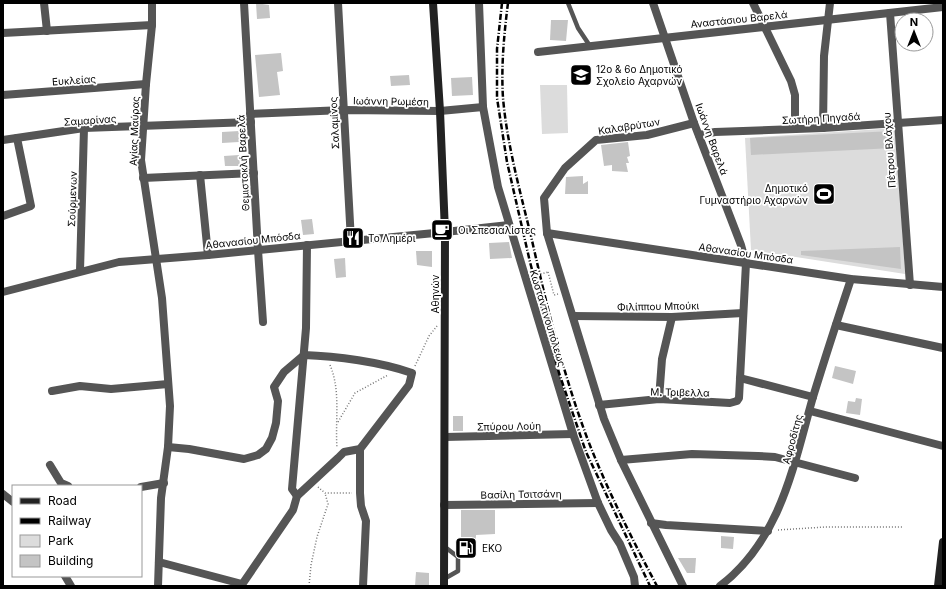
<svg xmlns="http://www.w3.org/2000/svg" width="946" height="589" font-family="Inter,sans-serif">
	<rect width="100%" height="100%" fill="#fff"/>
	<!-- green -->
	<g fill="#dcdcdc">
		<polygon points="540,85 567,85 568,133 542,134"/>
		<polygon points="896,128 905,274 751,250 745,138"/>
	</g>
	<!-- building -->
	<g fill="#c4c4c4">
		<polygon points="256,3 269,5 270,18 257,19"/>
		<polygon points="551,20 568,20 566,41 550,40"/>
		<polygon points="281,53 283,71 277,72 280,95 259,97 255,55"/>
		<polygon points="409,75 410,85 391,86 390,76"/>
		<polygon points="472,77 473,95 452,96 451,78"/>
		<polygon points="239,131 239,142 222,143 222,132"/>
		<polygon points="893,131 894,148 751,155 750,138"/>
		<polygon points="628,142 630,156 627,157 629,163 626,163 628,172 612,171 612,165 604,166 601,145"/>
		<polygon points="239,155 240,166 225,166 224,156"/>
		<polygon points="583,176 583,184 588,181 588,194 565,194 566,177"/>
		<polygon points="312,219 314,234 303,235 301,220"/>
		<polygon points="509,242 512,258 490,259 489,243"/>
		<polygon points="900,247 901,269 801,255 801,251"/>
		<polygon points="416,251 432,251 432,267 417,265"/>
		<polygon points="345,258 346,277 336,278 334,259"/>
		<polygon points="835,366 856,371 853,384 832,378"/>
		<polygon points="856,398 862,399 860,415 846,413 848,401 855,402"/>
		<rect x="453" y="416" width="10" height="15"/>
		<polygon points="461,510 495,510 495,534 476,535 475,552 459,551 460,541 461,541"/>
		<polygon points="721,536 734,537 733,549 721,548"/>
		<polygon points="678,558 696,558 695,573 687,573"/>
		<polygon points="416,572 429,573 429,586 415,586"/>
	</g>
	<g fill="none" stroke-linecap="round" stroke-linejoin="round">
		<!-- path -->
		<g stroke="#777" stroke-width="1.5" stroke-dasharray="1 2" stroke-linecap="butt">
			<polyline points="548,272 554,295 558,294"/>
			<path d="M 330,365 C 341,391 335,420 337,448"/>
			<polyline points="415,366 429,336 437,326"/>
			<polyline points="338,422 355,393 388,375"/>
			<polyline points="318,487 325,493 352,493"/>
			<polyline points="778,530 825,527 902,527"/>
			<polyline points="309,586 311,565 317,537 328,504 325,493"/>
		</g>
		<!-- service -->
		<g stroke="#555" stroke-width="4.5">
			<polyline points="568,3 578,28 590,46"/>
			<polyline points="444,579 458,571 458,557 445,547"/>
		</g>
		<!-- minor -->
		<g stroke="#555" stroke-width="8">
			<polyline points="44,3 47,31"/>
			<polyline points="152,3 152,25 146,84 141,160 162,298 170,406 168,447 161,498 158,586"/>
			<polyline points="338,3 351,241"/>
			<polyline points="479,3 483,107 498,187 573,434 598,503 611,530 620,544 634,577 635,586"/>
			<polyline points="753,3 791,81 795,95 795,129"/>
			<polyline points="890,13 910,285"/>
			<polyline points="3,33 152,25"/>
			<polyline points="538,52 943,7"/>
			<polyline points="3,95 146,84"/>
			<polyline points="250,114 344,110 440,111 483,107"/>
			<polyline points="823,128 824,56 830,3"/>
			<polyline points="699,135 715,132 823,128 943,120"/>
			<polyline points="3,140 84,128 251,122"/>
			<polyline points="200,175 208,255"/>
			<polyline points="143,178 254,173"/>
			<polyline points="3,216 31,206 17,138"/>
			<polyline points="445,232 509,225"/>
			<polyline points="547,233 851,279 943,287"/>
			<polyline points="258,250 263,322"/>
			<polyline points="80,271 84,128"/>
			<polyline points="573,316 672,317 743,313"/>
			<polyline points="836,325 943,348"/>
			<polyline points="740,378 813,397"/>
			<polyline points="52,391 80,386 111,389 168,384"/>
			<polyline points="659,399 662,359 672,317"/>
			<polyline points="599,405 659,399 730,403 737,401 739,398 746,263 741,245 694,123 653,3"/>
			<polyline points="810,411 943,446"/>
			<polyline points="445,437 573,434"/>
			<path d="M 168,447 L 189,449 L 244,459 L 258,455 L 266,449 L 272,438 L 276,423 L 278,401 L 274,387 L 284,372 L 304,355 C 336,356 381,362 412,373 L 409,385 L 360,449 L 344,452 L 338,458 L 297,496 L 293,510 L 241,586"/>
			<polyline points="360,449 360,493 361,506 366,521 363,586"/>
			<polyline points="621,460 692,454 758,456 775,457 855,478"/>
			<polyline points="50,465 61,483 68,486"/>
			<polyline points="141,487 164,483"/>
			<polyline points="3,494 13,502"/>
			<polyline points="297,496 292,489 306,328 307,245"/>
			<polyline points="444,505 598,503"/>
			<polyline points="651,523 666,525 768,531"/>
			<polyline points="159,562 242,584"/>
			<polyline points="65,576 71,586"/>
			<polyline points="683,586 621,460 604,419 547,233 544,198 565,168 596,140 647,135 694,123"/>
			<path d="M 720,586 C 781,539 793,467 813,397 C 825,358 838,318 851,279"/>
		</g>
		<!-- tertiary -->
		<g stroke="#555" stroke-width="8">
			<polyline points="244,3 258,250"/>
			<polyline points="3,292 119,262 208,255 445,232"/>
		</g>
		<!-- secondary -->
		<g stroke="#222" stroke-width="8">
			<polyline points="433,3 440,111 445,232 444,586"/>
			<polyline points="938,586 943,542"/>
		</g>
		<!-- rail -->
		<g stroke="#000" stroke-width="2.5" stroke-dasharray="6 2 1 2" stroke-linecap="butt">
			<polyline points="502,3 497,49 497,98 507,162 530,262 559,373 586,452 650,586"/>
			<path d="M 508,3 C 504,34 501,67 503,98 C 507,144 520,191 531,236 C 547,307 564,379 591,448 C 610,495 633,541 657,586"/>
		</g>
		<!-- path-bridge -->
		<polyline stroke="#777" stroke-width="1.5" stroke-dasharray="1 2" stroke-linecap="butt" points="529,277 548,272"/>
	</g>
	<!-- icons -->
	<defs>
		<g id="school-square" transform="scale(1.15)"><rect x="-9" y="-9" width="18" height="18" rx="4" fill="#000" stroke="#fff"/><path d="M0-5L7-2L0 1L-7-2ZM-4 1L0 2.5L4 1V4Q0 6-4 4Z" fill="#fff"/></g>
		<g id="stadium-square" transform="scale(1.15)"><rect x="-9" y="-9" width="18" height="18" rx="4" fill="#000" stroke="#fff"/><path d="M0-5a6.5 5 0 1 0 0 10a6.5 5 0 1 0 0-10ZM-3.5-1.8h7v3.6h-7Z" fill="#fff"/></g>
		<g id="cafe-square" transform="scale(1.15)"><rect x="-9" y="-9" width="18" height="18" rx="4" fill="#000" stroke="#fff"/><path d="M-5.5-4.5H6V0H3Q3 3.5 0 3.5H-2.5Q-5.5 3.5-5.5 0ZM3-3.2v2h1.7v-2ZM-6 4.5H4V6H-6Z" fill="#fff"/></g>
		<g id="restaurant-square" transform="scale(1.15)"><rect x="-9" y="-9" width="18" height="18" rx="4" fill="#000" stroke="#fff"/><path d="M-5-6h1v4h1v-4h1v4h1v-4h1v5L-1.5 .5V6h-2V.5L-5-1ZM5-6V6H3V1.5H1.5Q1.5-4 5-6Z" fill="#fff"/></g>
		<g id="fuel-square" transform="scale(1.15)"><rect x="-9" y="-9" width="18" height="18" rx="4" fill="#000" stroke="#fff"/><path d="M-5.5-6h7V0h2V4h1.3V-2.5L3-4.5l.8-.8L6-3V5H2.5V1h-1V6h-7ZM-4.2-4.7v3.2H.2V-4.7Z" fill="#fff"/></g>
	</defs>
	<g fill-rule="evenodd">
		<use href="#school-square" x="581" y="75"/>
		<use href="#stadium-square" x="824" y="194"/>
		<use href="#cafe-square" x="442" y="230"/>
		<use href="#restaurant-square" x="353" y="238"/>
		<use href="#fuel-square" x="466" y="548"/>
	</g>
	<g text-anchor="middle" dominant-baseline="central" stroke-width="3.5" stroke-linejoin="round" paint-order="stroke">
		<!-- street labels -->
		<g font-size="10" fill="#000" stroke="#fff">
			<text transform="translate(739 19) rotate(-6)">Αναστάσιου Βαρελά</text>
			<text transform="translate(74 80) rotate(-4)">Ευκλείας</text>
			<text transform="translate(391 101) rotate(1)">Ιωάννη Ρωμέση</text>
			<text transform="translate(821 118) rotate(-3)">Σωτήρη Πηγαδά</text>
			<text transform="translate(90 120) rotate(-4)">Σαμαρίνας</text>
			<text transform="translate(334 123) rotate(-93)">Σαλαμίνος</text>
			<text transform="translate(629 126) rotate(-9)">Καλαβρύτων</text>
			<text transform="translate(134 131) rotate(-88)">Αγίας Μαύρας</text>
			<text transform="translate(712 139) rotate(70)">Ιωάννη Βαρελά</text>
			<text transform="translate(889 150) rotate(-94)">Πέτρου Βλάχου</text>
			<text transform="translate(243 163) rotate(-93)">Θεμιστοκλή Βαρελά</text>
			<text transform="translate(72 199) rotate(-88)">Σούρμενων</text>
			<text transform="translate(253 240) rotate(-6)">Αθανασίου Μπόσδα</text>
			<text transform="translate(746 253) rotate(8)">Αθανασίου Μπόσδα</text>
			<text transform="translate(435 294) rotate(-90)">Αθηνών</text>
			<text transform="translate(658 306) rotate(-1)">Φιλίππου Μπούκι</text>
			<text transform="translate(548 318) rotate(73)">Κωσταντινουπόλεως</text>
			<text transform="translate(680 392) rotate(1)">Μ. Τριβελλα</text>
			<text transform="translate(509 426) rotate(-1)">Σπύρου Λούη</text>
			<text transform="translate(792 439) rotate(-75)">Αφροδίτης</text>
			<text transform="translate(521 494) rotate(-1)">Βασίλη Τσιτσάνη</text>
		</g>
		<!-- poi labels -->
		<g font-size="10" fill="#000" stroke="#fff" text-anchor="start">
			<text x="596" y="69">12ο &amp; 6ο Δημοτικό<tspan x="596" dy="12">Σχολείο Αχαρνών</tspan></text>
			<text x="808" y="188" text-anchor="end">Δημοτικό<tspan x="808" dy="12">Γυμναστήριο Αχαρνών</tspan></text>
			<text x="458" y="230">Οι Σπεσιαλίστες</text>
			<text x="368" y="238">Το Λημέρι</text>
			<text x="482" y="548">EKO</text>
		</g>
	</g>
	<!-- border -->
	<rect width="946" height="589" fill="none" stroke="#000000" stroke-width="8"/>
	<!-- legend -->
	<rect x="12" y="485" width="130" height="92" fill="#ffffff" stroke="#999999"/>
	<rect x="20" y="498" width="20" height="6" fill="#222222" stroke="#999999"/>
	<text x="48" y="505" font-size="12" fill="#000000">Road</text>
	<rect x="20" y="518" width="20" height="6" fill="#000000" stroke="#999999"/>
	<text x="48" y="525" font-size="12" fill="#000000">Railway</text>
	<rect x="20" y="535" width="20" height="12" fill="#dcdcdc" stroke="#999999"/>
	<text x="48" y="545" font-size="12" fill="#000000">Park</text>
	<rect x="20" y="555" width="20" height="12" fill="#c4c4c4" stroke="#999999"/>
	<text x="48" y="565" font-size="12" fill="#000000">Building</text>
	<!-- north arrow -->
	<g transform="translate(914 32)"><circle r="19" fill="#ffffff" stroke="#999999"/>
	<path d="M0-3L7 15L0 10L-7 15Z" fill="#000000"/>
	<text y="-6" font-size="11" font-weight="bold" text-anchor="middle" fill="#000000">N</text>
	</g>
</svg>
